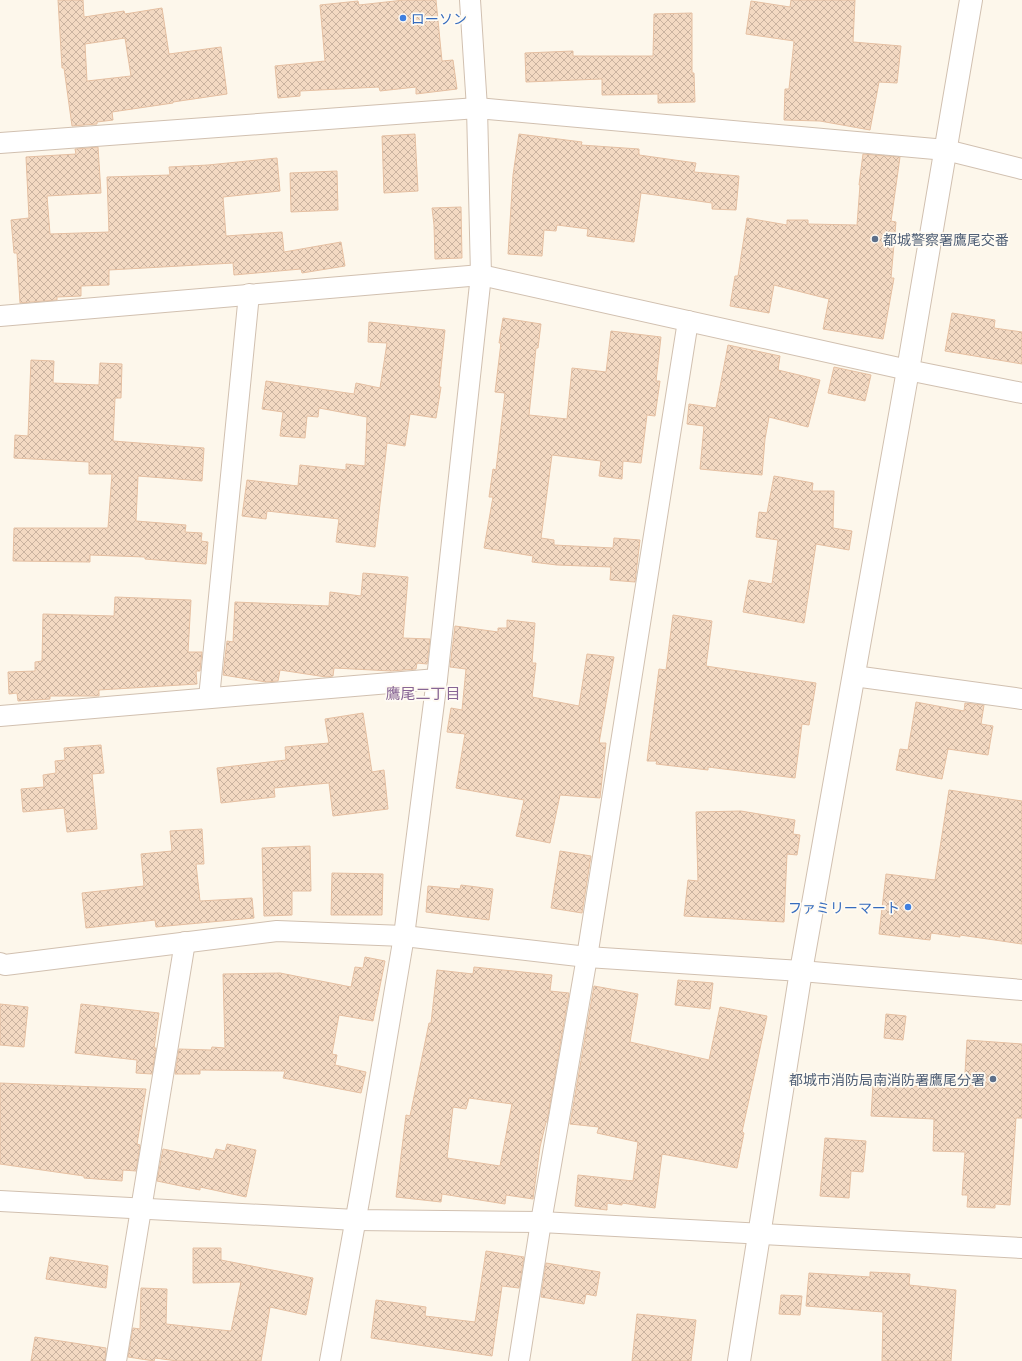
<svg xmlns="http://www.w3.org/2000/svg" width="1022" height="1361" font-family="'Open Sans','Noto Sans JP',sans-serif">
	<defs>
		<pattern id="building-cross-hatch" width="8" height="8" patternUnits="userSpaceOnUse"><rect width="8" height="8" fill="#f3d9c2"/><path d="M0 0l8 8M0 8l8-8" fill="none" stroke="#cab3a0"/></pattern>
	</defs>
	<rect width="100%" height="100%" fill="#fdf7eb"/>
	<!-- building -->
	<g fill="url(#building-cross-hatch)" stroke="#e6c0a2" fill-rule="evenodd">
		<path d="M 58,0 L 83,0 L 84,17 L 124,11 L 125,14 L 162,8 L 169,54 L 221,47 L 227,94 L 173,102 L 173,103 L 112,112 L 113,120 L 97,122 L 97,124 L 72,126 L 64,68 L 62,68 ZM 125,38 L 131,76 L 87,81 L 85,44 Z"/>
		<polygon points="404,0 436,0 442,61 453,60 457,89 416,94 416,87 380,91 379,87 300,91 300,96 278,98 275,66 325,61 320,5 358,1 359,5"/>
		<polygon points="791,0 855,0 853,42 901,46 897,83 879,82 870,130 820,121 784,120 785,89 789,89 794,41 746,34 751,1 790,7"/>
		<polygon points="692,13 692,73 694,73 695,102 658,103 658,94 602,95 602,79 526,82 525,53 573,51 573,56 653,56 654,14"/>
		<polygon points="415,134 418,191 384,193 382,136"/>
		<polygon points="519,134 582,142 581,145 639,149 639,155 696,163 694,172 739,176 736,210 712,209 712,203 641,193 634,242 587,236 588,229 557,225 556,231 544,230 542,256 508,254 513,175"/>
		<polygon points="98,147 101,193 47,196 50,234 109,232 107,177 170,175 169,167 208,165 277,158 280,191 223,197 226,236 282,232 284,252 341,242 345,266 302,273 301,269 234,275 233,263 109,270 109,285 81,286 81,296 57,297 57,300 20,303 17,253 14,253 11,220 29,218 26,157 76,154 75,149"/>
		<polygon points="863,154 900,157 891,221 896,222 891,278 894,278 883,339 823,329 829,299 774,285 769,313 730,306 735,276 738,276 747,218 787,225 787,220 808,220 808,224 857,225 860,185 859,185"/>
		<polygon points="337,171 338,210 291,212 290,173"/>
		<polygon points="461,207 462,258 435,259 434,225 432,208"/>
		<polygon points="952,313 995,320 994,328 1022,332 1022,364 945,351"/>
		<polygon points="503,318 541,324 538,348 536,348 529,415 567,419 572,368 606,372 611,331 661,337 656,381 660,381 655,416 647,415 641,463 623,461 622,479 599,476 601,461 552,455 541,538 554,540 554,545 613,548 614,538 640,540 635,582 610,580 611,567 557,565 532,562 533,556 484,548 493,497 489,497 493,469 496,470 505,393 495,392 501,343 499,343"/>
		<polygon points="369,322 445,330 439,387 441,387 436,418 410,414 405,446 387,443 375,547 336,542 339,519 267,511 266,519 242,516 247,480 298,486 300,465 346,470 346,464 365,466 367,417 319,408 318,417 307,416 305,438 280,436 283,412 262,409 266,381 354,394 356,383 380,388 387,343 368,342"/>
		<polygon points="728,345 780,356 778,370 820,380 808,427 769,417 765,439 762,475 700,469 704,426 687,424 689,404 716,408"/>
		<polygon points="31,360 54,361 53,383 99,385 100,363 122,364 121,398 115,398 113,441 204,448 202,481 138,476 136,521 186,525 185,532 202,533 201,541 208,542 206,564 145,559 145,557 90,555 90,562 13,561 14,528 108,528 112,474 89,474 89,462 14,458 15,435 28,436"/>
		<polygon points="834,367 871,375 865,401 828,393"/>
		<polygon points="774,476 813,483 812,491 834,491 833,528 852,531 849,550 816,544 804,623 743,612 749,580 772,584 778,540 756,537 759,512 767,513"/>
		<polygon points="363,573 408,577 403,638 430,639 427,664 417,663 416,669 391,671 334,668 333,676 326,677 280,670 278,681 266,682 223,675 227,641 233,642 235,602 329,606 330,592 361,596"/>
		<polygon points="115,597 191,600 188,652 202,652 200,671 196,671 197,684 99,690 99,696 50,696 50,699 18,701 17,693 9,694 8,672 35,671 35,662 42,661 43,614 114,616"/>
		<polygon points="673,615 712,621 706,666 816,683 809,725 802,724 795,778 708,767 708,770 656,764 657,761 647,761 659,669 666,670"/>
		<polygon points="507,620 535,623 532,663 536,663 532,697 579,706 587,654 614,657 599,743 606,743 600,798 560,795 550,843 516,836 524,800 456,788 465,734 447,732 451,708 462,710 466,669 450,667 455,626 498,632 498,628 507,628"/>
		<polygon points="916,702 964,711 965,703 984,705 981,724 993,726 988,755 948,749 942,779 896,770 900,749 908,750"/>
		<polygon points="363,713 372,772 384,770 388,809 333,816 329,783 274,788 275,797 221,803 217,768 286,760 285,747 329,743 325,719"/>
		<polygon points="101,745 104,773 92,774 97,829 67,832 64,808 23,812 21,789 44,787 43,775 56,773 55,761 65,760 64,748"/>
		<polygon points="949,790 1022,801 1022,944 960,935 960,937 931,933 930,940 879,934 886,874 935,880"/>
		<polygon points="741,811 795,820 793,834 800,835 797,855 787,854 784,922 684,916 688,880 698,881 696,812"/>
		<polygon points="202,829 204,864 196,864 200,901 252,898 254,918 156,927 155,920 86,928 82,893 144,886 141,854 172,851 170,831"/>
		<polygon points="310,846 311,891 292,891 292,915 264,916 262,848"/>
		<polygon points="560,851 591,856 582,913 551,908"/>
		<polygon points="332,873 383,874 382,915 331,915"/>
		<polygon points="461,885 493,889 489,920 426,912 428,886 460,889"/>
		<polygon points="365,957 385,961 373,1021 339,1015 332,1054 337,1055 335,1065 366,1072 361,1093 283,1078 285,1071 200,1070 200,1074 175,1074 179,1049 211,1050 212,1047 225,1048 223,974 280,973 351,987 355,967 363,968"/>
		<path d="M 474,967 L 552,975 L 550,991 L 569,993 L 547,1122 L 546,1122 L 540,1147 L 533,1199 L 506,1195 L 505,1204 L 442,1194 L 441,1202 L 396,1197 L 406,1115 L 410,1116 L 429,1023 L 431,1023 L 437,970 L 473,974 ZM 469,1098 L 512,1104 L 500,1166 L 447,1158 L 453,1107 L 466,1109 Z"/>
		<polygon points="678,980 713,983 710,1009 675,1005"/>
		<polygon points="594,986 638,994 630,1042 709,1060 720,1007 767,1016 742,1132 744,1133 737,1168 662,1154 655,1208 622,1203 622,1205 607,1203 607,1210 575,1206 578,1175 633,1181 638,1142 597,1133 599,1127 570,1124"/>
		<polygon points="0,1004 28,1007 24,1047 0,1045"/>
		<polygon points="81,1004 159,1013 154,1048 156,1048 152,1074 136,1073 137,1060 75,1053"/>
		<polygon points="886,1014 906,1016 903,1040 884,1038"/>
		<polygon points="967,1040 1022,1044 1022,1118 1016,1118 1010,1205 995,1204 995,1208 967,1207 968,1195 962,1195 965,1152 933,1151 934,1119 871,1116 873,1084 964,1089"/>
		<polygon points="0,1083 146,1089 137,1144 140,1145 136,1171 123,1170 122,1181 84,1178 84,1176 0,1164"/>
		<polygon points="825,1138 866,1141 863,1172 851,1171 849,1198 820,1196"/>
		<polygon points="227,1144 256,1150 246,1197 200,1187 200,1190 157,1181 163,1149 213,1159 216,1149 225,1151"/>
		<polygon points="193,1248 221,1248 221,1260 313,1278 306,1315 270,1307 261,1361 177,1361 155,1358 154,1361 128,1357 133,1328 140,1329 141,1288 167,1289 166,1324 231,1331 241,1282 193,1283"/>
		<polygon points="486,1251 524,1257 519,1288 502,1286 492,1356 371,1338 376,1300 426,1307 425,1316 475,1322"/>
		<polygon points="50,1257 108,1266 106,1288 46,1279"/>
		<polygon points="546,1263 600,1272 596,1296 586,1294 584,1304 541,1297"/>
		<polygon points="870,1272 910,1274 909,1285 956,1290 951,1361 882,1361 883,1312 806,1306 809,1273 870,1277"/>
		<polygon points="781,1295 802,1296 800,1315 779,1314"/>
		<polygon points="637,1314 696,1320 691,1361 632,1361"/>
		<polygon points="35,1337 106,1348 105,1361 31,1361"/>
	</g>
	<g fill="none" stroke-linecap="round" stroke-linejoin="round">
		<!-- minor casing -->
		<g stroke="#d1c0b0" stroke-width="22">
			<g id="minor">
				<polyline points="0,143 477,108 946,150 1022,169"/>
				<polyline points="0,316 481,275 908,370 1022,393"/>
				<polyline points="854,676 1022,699"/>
				<polyline points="209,698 249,294"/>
				<polyline points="0,716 437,679"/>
				<polyline points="0,963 5,965 277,931 404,936 587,957 801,971 1022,990"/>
				<polyline points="0,1201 356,1220 541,1222 1022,1248"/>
				<polyline points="116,1361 185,942"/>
				<polyline points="330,1361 361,1190 404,936 437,679 481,275 477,108 470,0"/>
				<polyline points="519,1361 541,1222 587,957 688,321"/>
			</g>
		</g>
		<!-- tertiary casing -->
		<g stroke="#d1c0b0" stroke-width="24">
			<polyline id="tertiary" points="739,1361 801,971 908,370 971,0"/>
		</g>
		<!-- minor -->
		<use href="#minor" stroke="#fff" stroke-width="20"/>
		<!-- tertiary -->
		<use href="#tertiary" stroke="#fff" stroke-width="22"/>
	</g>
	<!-- markers -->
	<g fill="#3f7fe0" stroke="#fffbf3" stroke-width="1.5">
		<circle cx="403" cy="18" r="4"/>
		<circle cx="908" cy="907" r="4"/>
	</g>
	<g fill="#5c6f8a" stroke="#fffbf3" stroke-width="1.5">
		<circle cx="875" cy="239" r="4"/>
		<circle cx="993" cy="1079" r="4"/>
	</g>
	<g text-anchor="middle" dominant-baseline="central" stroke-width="3.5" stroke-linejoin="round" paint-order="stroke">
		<!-- shop labels -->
		<g font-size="14" fill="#366cbe" stroke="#fffbf3" text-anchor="start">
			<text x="411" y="18">ローソン</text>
			<text x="900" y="907" text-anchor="end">ファミリーマート</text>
		</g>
		<!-- service labels -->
		<g font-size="14" fill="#4e5e75" stroke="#fffbf3" text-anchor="start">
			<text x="883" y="239">都城警察署鷹尾交番</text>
			<text x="985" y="1079" text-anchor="end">都城市消防局南消防署鷹尾分署</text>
		</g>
		<!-- neighbourhood labels -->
		<g font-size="15" fill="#886595" stroke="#fffbf3">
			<text x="423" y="693">鷹尾二丁目</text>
		</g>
	</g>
</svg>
